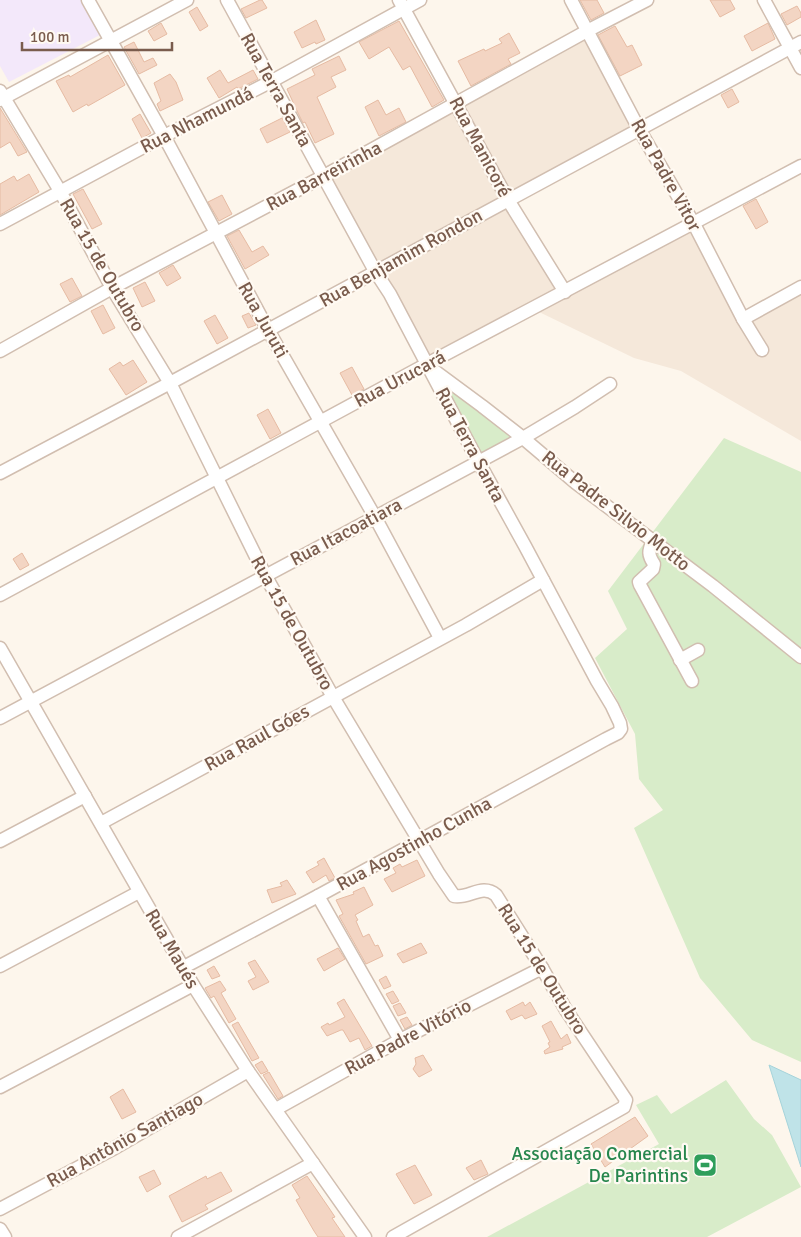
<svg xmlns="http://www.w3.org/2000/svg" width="801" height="1237" font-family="Signika,sans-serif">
	<rect width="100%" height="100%" fill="#fdf6ec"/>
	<!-- residential -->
	<polygon fill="#f5e8da" points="592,33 641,125 510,199 564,295 697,225 746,318 801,288 801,441 681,371 634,358 535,310 431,365 330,177"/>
	<!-- education -->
	<polygon fill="#f3e8fa" points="0,0 82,0 102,34 9,82 0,66"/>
	<!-- green -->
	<g fill="#d8ecc9">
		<polygon points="427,364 521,437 477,461"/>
		<polygon points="724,438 801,472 801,1062 752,1040 700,978 634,828 663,810 639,779 635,734 595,658 627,629 608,591"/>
		<polygon points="726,1080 754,1119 772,1135 801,1187 707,1237 487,1237 659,1144 636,1105 657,1095 671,1114"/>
	</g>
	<!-- water -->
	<polygon fill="#bfe3e8" stroke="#a5d3da" points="769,1065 801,1080 801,1167"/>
	<!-- building -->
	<g fill="#f3d5c3" stroke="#e6bba3">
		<polygon points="260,0 262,0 267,8 246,18 241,9"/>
		<polygon points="580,0 597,0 604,13 591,20"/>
		<polygon points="710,0 730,0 735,9 720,17"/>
		<polygon points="797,6 801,13 801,17 787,25 781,14"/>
		<polygon points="197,7 208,26 200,31 189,12"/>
		<polygon points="316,20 325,40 316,44 315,42 302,48 294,32"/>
		<polygon points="399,21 444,100 432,107 410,66 403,70 389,47 369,59 359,42"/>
		<polygon points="161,23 167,34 154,41 148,31"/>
		<polygon points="768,23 775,39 752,51 744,36"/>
		<polygon points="615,26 627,47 632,45 642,65 620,76 598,35"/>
		<polygon points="509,33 520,53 508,59 511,64 471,86 458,61 484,49 485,51 502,43 499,39"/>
		<polygon points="134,42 144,62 153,58 157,65 139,74 124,47"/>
		<polygon points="108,55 125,85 88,106 87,104 73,112 56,81 69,75 70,77"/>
		<polygon points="339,56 346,70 331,77 336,87 317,97 334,134 315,143 305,122 303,123 298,113 287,89 315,75 312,69"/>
		<polygon points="220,70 228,83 253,70 258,79 238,89 237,87 219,98 207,78"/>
		<polygon points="170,74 176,82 183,100 160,111 157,104 161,101 154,83"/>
		<polygon points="732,89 739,102 728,108 721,95"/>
		<polygon points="378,100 386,115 399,108 406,122 379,136 365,107"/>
		<polygon points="0,108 27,152 18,156 10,142 0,148"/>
		<polygon points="140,114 151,133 142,138 132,119"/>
		<polygon points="282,118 290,132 267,143 260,129"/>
		<polygon points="29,174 39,192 0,215 0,184 14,176 17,181"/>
		<polygon points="83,189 102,224 92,229 73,194"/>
		<polygon points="222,195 232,214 219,221 208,202"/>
		<polygon points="756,199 768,222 756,229 743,206"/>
		<polygon points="239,230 252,252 263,246 269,255 245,269 227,236"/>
		<polygon points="173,265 181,278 167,286 159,273"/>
		<polygon points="72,278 82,296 70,302 60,284"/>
		<polygon points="145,282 155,301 142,307 133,288"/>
		<polygon points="103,305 115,328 103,334 91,311"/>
		<polygon points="249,313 256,325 248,328 242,316"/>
		<polygon points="215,315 228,338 217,344 204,321"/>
		<polygon points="133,360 147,382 126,395 109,369 120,362 123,366"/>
		<polygon points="352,367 364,389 352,395 340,373"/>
		<polygon points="268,409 281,433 270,439 257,415"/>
		<polygon points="22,553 29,565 20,570 13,559"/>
		<polygon points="324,858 335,878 329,881 326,875 313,883 306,872 319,865 317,862"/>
		<polygon points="417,860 425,876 392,892 384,879 396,873 393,868 400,864 402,867"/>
		<polygon points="287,880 296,894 272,903 267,890 282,886 280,883"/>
		<polygon points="364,887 373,905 355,915 358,920 356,921 363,937 369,934 375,946 378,945 383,956 366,964 339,916 343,914 336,900 354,894 353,892"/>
		<polygon points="421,943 427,953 403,963 397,954"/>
		<polygon points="338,948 345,959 324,971 317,959"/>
		<polygon points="255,960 269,982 253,990 248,981 256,977 248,963"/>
		<polygon points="214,966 220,976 212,979 207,970"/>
		<polygon points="386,976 391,986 384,989 379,980"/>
		<polygon points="220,981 226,990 221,993 236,1019 229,1023 214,996 211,998 205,988"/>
		<polygon points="393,991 399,1001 392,1004 386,994"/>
		<polygon points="344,999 372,1046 365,1050 359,1038 350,1042 343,1030 341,1030 327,1036 321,1027 328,1023 329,1025 345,1017 337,1003"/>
		<polygon points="523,1002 525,1006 530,1002 537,1014 525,1019 522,1015 511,1020 506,1011"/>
		<polygon points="400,1003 406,1013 398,1016 393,1006"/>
		<polygon points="407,1017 412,1025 405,1029 400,1020"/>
		<polygon points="551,1021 561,1039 567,1034 571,1043 562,1047 563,1049 545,1054 544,1051 550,1047 548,1043 550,1042 542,1026"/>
		<polygon points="238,1022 259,1058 252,1061 232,1025"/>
		<polygon points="423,1055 432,1070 419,1077 413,1069 416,1064 415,1058"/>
		<polygon points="262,1061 268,1071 261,1074 255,1065"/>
		<polygon points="269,1072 283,1096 278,1099 263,1075"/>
		<polygon points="123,1089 136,1112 122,1119 110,1097"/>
		<polygon points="635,1117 648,1136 605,1167 591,1144"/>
		<polygon points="481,1160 488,1174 474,1180 466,1168"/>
		<polygon points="415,1165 432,1195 414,1204 396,1174"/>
		<polygon points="154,1170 161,1184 147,1192 139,1177"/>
		<polygon points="221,1172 232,1191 205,1205 208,1209 182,1222 169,1196 206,1176 207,1179"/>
		<polygon points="307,1176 329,1208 335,1217 332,1218 345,1237 318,1237 314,1231 296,1200 300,1198 292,1185"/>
	</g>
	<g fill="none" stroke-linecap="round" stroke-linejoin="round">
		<!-- minor casing -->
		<g stroke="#d1beb0" stroke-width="15">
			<g id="minor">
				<polyline points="88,0 164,136 268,330 375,517 440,638"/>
				<polyline points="399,0 508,200 565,292"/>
				<polyline points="571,0 639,129 694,224 743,319 762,350"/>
				<polyline points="764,0 801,68"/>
				<path d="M 0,91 L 60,191 L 112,288 L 170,383 L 265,575 L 333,697 L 439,874 L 454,896 C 469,899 482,883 496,895 L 542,968 L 566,1010 L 626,1100 L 624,1107 L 393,1237"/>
				<polyline points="0,100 187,0"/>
				<polyline points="0,224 164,136 272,81 420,0"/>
				<polyline points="743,319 801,287"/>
				<polyline points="0,351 112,288 324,176 587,31 647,0"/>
				<polyline points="432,369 482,406 523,438 576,483 713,586 801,657"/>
				<polyline points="0,473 170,383 801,42"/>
				<path d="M 653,541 C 648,551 648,555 654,564 L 653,569 L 639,582 L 640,585 L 692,681"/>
				<polyline points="0,595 427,364 801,166"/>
				<polyline points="0,648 193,985 248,1071 365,1237"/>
				<polyline points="680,660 698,650"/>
				<polyline points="0,718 523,438 575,407 610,384"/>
				<polyline points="101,823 466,625 543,580"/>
				<polyline points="0,841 85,796"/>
				<polyline points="318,896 400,1040"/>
				<polyline points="0,966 139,892"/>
				<polyline points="184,967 318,896 606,739 618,733 621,729 620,723 612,706 597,681 525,546 478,461 390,294 375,271 227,0"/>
				<polyline points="0,1087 193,985"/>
				<polyline points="276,1109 400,1040 542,968"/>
				<polyline points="0,1209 111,1150 248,1071"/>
				<polyline points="0,1229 5,1237"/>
				<polyline points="178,1237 313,1163"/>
			</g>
		</g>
		<!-- minor -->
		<use href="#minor" stroke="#fff" stroke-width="12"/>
	</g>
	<!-- icons -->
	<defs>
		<g id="stadium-square" transform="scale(1.25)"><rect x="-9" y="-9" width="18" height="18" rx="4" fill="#2e9e5b" stroke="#fffaf3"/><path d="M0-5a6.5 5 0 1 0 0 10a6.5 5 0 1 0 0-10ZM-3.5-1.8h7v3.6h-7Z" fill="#fff"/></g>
	</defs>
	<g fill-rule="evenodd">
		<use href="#stadium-square" x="705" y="1165"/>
	</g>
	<g text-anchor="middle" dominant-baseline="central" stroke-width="4.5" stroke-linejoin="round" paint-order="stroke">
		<!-- street labels -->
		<g font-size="19" fill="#7a5c4d" stroke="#fffaf3">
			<text transform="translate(276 90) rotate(61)">Rua Terra Santa</text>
			<text transform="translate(197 120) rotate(-27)">Rua Nhamundá</text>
			<text transform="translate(480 147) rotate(62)">Rua Manicoré</text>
			<text transform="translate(666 175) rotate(61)">Rua Padre Vitor</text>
			<text transform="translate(324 176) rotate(-28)">Rua Barreirinha</text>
			<text transform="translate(401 258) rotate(-29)">Rua Benjamim Rondon</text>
			<text transform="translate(102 265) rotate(60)">Rua 15 de Outubro</text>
			<text transform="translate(263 320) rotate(61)">Rua Juruti</text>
			<text transform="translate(400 379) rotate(-28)">Rua Urucará</text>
			<text transform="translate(470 445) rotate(62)">Rua Terra Santa</text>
			<text transform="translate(616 511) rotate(38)">Rua Padre Silvio Motto</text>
			<text transform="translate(346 532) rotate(-28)">Rua Itacoatiara</text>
			<text transform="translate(292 623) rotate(61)">Rua 15 de Outubro</text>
			<text transform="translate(257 738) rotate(-29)">Rua Raul Góes</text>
			<text transform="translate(414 844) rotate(-29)">Rua Agostinho Cunha</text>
			<text transform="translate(172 949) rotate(60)">Rua Maués</text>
			<text transform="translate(542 969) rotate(58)">Rua 15 de Outubro</text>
			<text transform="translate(408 1037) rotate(-28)">Rua Padre Vitório</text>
			<text transform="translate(125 1140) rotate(-29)">Rua Antônio Santiago</text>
		</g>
		<!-- leisure labels -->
		<g font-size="19" fill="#27864d" stroke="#fffaf3" text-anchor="end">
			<text x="688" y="1154">Associação Comercial<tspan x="688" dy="22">De Parintins</tspan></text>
		</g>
	</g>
	<!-- scale -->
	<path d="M22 42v8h150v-8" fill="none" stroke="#7a5c4d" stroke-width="2.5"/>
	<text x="30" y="42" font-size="15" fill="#7a5c4d" stroke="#fffaf3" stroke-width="4" paint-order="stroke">100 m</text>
</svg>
